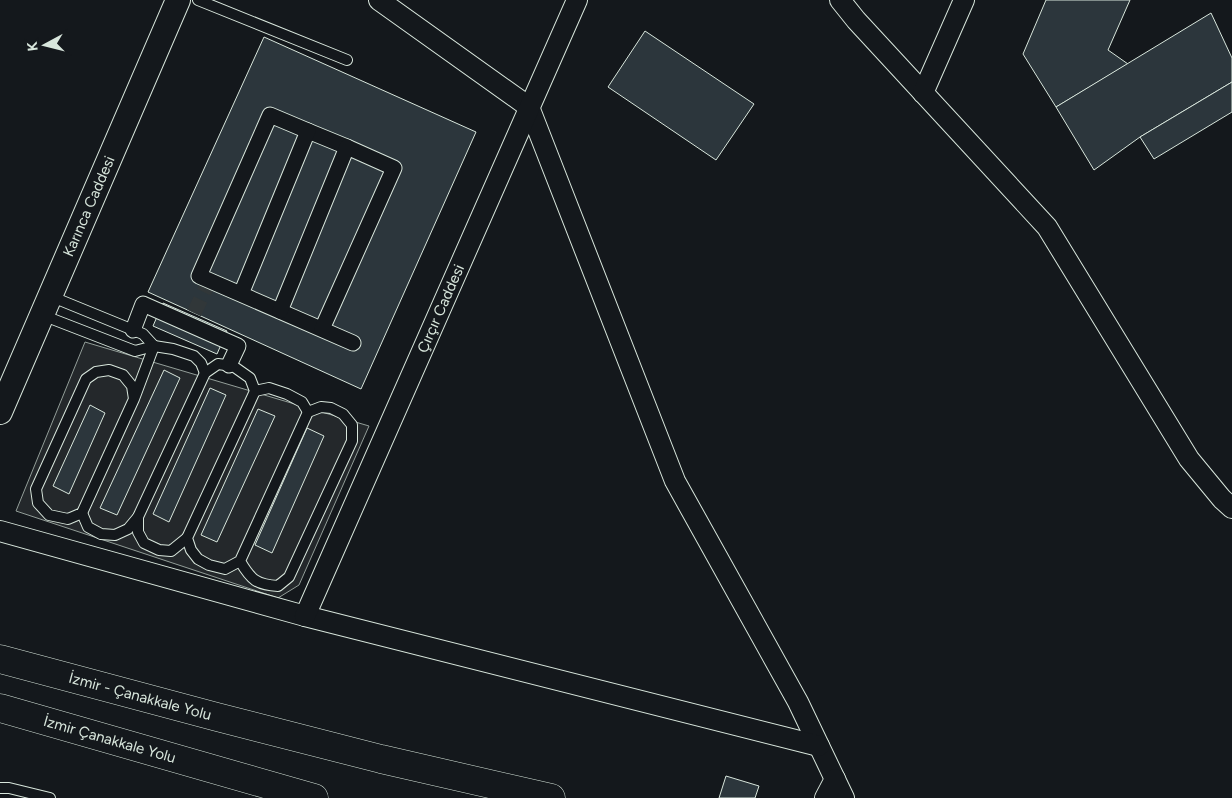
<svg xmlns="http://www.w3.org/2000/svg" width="1232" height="798" font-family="Figtree,sans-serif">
	<rect width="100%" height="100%" fill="#14181c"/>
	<!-- parking -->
	<polygon fill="#24282b" stroke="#939e99" points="85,342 369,426 299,585 278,598 16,511"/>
	<!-- building -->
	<g fill="#2c363c" stroke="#d8e6dc">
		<polygon points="1046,0 1130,0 1108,50 1128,64 1056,107 1023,54"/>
		<polygon points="1211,13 1232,58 1232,82 1140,137 1094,170 1056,107"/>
		<polygon points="645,31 754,104 716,160 608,87"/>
		<polygon points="264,37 476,132 361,389 148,292"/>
		<polygon points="1232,82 1232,112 1154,159 1140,137"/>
		<polygon points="163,303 227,331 217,354 153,326"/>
		<polygon points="164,370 180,378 117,515 100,508"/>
		<polygon points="210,388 226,395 169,522 153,514"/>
		<polygon points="90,405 105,413 69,494 53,486"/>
		<polygon points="258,409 275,416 217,542 201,535"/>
		<polygon points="307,428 324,436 272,553 255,545"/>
		<polygon points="726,776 759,786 755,798 719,798"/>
	</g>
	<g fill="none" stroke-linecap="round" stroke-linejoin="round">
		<!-- pedestrian-tunnel -->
		<polyline stroke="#313739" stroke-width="15" stroke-dasharray="15 8" stroke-linecap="butt" points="194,313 210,280"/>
		<!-- service casing -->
		<g stroke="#d8e6dc" stroke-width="12">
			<g id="service">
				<polyline points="198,0 347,60"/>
				<polyline points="50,296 143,334 154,346"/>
				<polyline points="42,315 135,351 154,346 173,349 194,356 201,363 205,373"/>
				<polyline points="255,391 269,388 287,394 302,402 308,412"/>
				<polyline points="134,399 82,513 68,519 49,515 38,503 36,489 86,379 96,372 109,370 123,375 132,386 134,399 154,346"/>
				<path d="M 82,513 L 88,527 L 101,534 L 115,535 L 128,529 L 138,517 L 205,373 L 218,364 L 233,366 L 250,378 L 255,391 L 187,538 L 191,550 L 198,559 L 209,565 L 225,569 L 240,561 L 308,412 L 321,407 L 331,408 L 343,414 L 352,425 L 352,441 L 289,577 L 278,586 C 257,585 251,580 240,561"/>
				<polyline points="138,517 138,532 144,543 159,550 171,551 187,538"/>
				<polyline points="0,788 9,788 50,798"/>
			</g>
		</g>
		<!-- pedestrian casing -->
		<g stroke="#d8e6dc" stroke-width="17">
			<g id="pedestrian">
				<polyline points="308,131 347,147"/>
				<polyline points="241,294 308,131 270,115 199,276 353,343"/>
				<polyline points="280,311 347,147 394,168 322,329"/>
				<polyline points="133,330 143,304 238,346 229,365"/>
			</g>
		</g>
		<!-- minor casing -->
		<g stroke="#d8e6dc" stroke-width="22">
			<g id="minor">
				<polyline points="379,0 529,107 675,481 798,702 844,798"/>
				<polyline points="840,0 856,20 1047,227 1189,459 1222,499 1232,508"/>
				<polyline points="923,93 964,0"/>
				<polyline points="0,531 305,616 819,746"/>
				<path id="s1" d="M 305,616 L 577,0"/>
				<polyline points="825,798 835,779"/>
			</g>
		</g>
		<!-- tertiary casing -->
		<g stroke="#d8e6dc" stroke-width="26">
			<g id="tertiary">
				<path id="s2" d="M 0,412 L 178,0"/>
			</g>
		</g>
		<!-- trunk casing -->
		<g stroke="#d8e6dc" stroke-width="29">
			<g id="trunk">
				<path id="s3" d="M 0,659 L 217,717 L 381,759 L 551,798"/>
				<path id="s4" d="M 0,708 L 314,798"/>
			</g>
		</g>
		<!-- service -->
		<use href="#service" stroke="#14181c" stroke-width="10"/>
		<!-- pedestrian -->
		<use href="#pedestrian" stroke="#14181c" stroke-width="15"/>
		<!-- minor -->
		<use href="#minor" stroke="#14181c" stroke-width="20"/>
		<!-- tertiary -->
		<use href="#tertiary" stroke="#14181c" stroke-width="24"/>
		<!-- trunk -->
		<use href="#trunk" stroke="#14181c" stroke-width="28"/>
	</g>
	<g text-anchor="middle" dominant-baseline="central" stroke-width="4" stroke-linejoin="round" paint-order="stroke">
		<!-- street labels -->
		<g font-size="15" fill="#d8e6dc" stroke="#14181c">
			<text stroke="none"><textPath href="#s2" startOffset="224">Karınca Caddesi</textPath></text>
			<text stroke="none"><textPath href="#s1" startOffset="336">Çırçır Caddesi</textPath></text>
			<text stroke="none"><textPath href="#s3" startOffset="145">İzmir - Çanakkale Yolu</textPath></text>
			<text stroke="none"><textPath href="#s4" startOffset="114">İzmir Çanakkale Yolu</textPath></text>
		</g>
	</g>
	<!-- north arrow -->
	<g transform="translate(45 45) rotate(263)" stroke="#14181c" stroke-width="4" paint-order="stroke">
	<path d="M0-4L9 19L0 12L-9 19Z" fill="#d8e6dc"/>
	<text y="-8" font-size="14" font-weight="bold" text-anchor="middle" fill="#d8e6dc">K</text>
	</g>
</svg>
